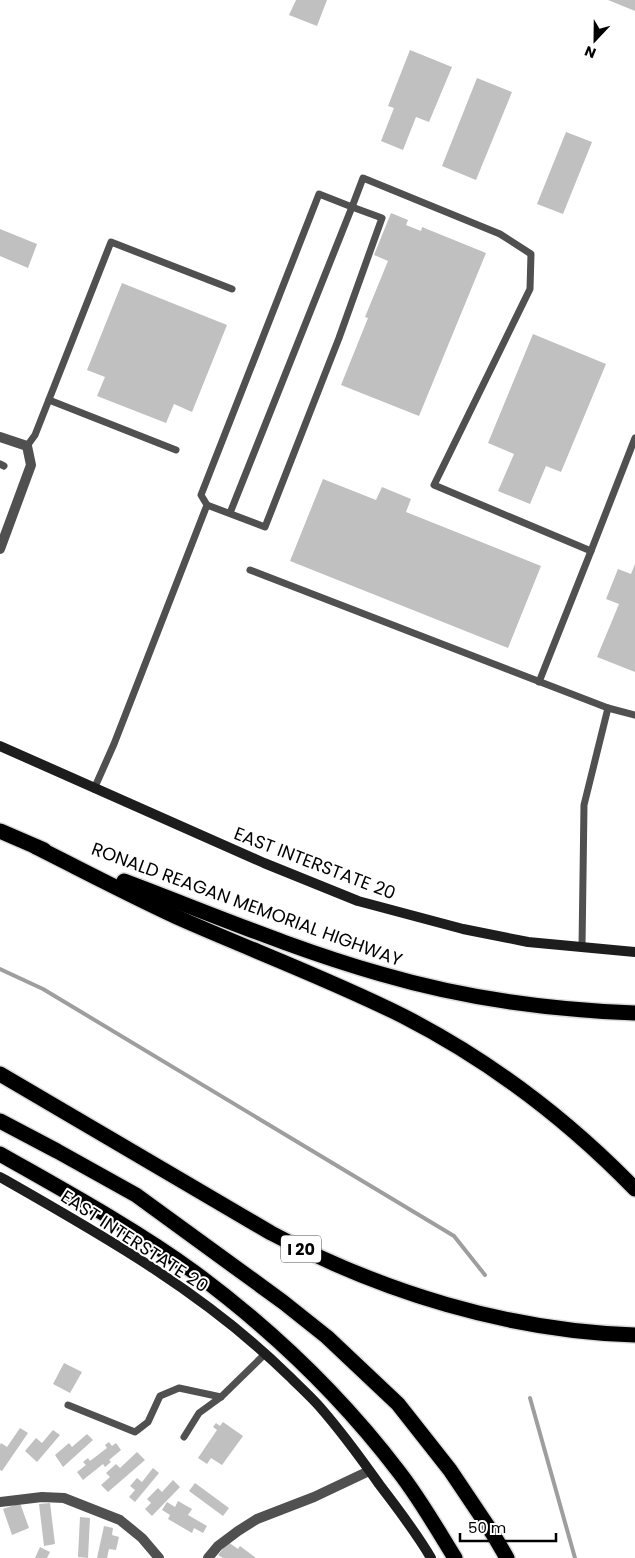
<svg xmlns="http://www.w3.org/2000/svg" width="635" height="1558" font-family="Poppins,sans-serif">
	<rect width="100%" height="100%" fill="#fff"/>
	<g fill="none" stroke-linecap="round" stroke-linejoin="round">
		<!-- stream -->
		<g stroke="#9e9e9e" stroke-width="4">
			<polyline points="0,969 43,989 454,1236 485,1275"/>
			<polyline points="530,1398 575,1558"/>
		</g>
	</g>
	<!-- building -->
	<g fill="#c0c0c0">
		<polygon points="296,0 327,0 317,26 289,15"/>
		<polygon points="608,0 635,0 635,11"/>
		<polygon points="410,50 452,67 429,122 416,117 403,150 381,141 394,108 388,106"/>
		<polygon points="477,78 512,92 476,180 442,166"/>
		<polygon points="566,132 592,142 563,214 537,204"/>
		<polygon points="391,213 408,220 406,225 421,231 422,227 486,253 419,416 341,385 368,318 365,317 388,261 374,255"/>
		<polygon points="0,229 37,244 28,268 0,256"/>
		<polygon points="122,283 227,325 192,412 174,404 166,423 97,396 105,377 87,370"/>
		<polygon points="533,334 606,364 561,472 546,466 530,504 498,491 514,454 488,443"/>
		<polygon points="323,479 376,500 382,487 411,499 406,512 541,566 508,648 290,561"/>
		<polygon points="635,564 635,672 597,657 619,604 606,599 618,569 631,574"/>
		<polygon points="64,1363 82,1372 70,1393 53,1384"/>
		<polygon points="223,1422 243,1436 222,1465 211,1458 207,1464 198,1458 217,1430 213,1427 216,1423 220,1426"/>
		<polygon points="20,1428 28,1433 2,1471 0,1470 0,1445 1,1443 7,1447"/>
		<polygon points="53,1430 60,1435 37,1462 25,1451 36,1438 42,1443"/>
		<polygon points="87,1434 93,1440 63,1467 55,1455 69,1443 72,1447"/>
		<polygon points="109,1442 112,1446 116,1443 121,1450 109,1460 111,1462 105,1467 103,1464 83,1480 77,1472 86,1465 83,1462 88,1458 90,1461 107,1448 105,1445"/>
		<polygon points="137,1452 145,1460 108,1492 101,1485 110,1477 106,1473 116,1464 120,1468"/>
		<polygon points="153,1468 159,1473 135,1502 129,1497 135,1490 130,1486 137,1478 142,1482"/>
		<polygon points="173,1480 180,1487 152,1516 145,1509 151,1503 147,1499 158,1488 162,1492"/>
		<polygon points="195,1483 229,1508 223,1516 189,1491"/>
		<polygon points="178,1501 192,1509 188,1515 207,1526 203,1533 194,1528 192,1533 168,1519 170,1515 162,1510 167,1502 175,1507"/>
		<polygon points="20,1503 29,1528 12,1535 3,1509"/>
		<polygon points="50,1503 55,1544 44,1546 39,1504"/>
		<polygon points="80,1517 90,1518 88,1558 78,1557"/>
		<polygon points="104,1526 113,1528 112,1535 119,1537 116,1550 109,1549 107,1558 97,1558"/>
		<polygon points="228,1542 238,1549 240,1546 256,1558 223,1558 218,1555"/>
		<polygon points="40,1547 50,1552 47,1558 35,1558"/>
	</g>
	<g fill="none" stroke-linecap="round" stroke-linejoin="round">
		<!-- highway casing -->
		<g stroke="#dbdbdb" stroke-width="18">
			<g id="highway">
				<polyline points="0,831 44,850"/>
				<path d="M 36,847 C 86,872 137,899 188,922 C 259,953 333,981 403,1016 C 489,1060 567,1119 635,1189"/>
				<path d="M 124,881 C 209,913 293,949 381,974 C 463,998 550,1010 635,1013"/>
				<path d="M 0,1074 L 271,1233 C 382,1292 508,1331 635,1335"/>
				<polyline points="0,1121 57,1151 136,1195 283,1302 327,1337 398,1404 450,1470 493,1534 507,1558"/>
				<path d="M 0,1154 C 65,1191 133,1228 194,1272 C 271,1329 341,1396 399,1472 C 420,1499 437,1529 455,1558"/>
			</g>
		</g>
		<!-- lane -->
		<g stroke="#505050" stroke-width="7">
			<polyline points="49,400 176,450"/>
			<polyline points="27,446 35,435 111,242 232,289"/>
			<polyline points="0,464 4,466"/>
			<polyline points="230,513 352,207 382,218 339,338 265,527 207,505 201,495 319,194 352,207 363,178 500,234 531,254 530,289 434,485 591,551 539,682"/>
			<polyline points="591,551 635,438"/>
			<polyline points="250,570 608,708 584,805 582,947"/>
			<polyline points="608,708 635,715"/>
			<polyline points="94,789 114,744 207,505"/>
			<polyline points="68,1405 135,1432 148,1422 160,1396 179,1388 221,1397"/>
			<polyline points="184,1437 199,1413 221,1397 266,1353"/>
		</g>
		<!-- street -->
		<g stroke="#505050" stroke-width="10">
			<polyline points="0,437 27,446 31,465 0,549"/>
			<polyline points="0,1502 42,1497 64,1498 120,1520 142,1538 159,1558"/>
			<polyline points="208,1558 218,1546 238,1531 257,1519 314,1497 369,1471"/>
		</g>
		<!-- secondary -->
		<g stroke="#1d1d1d" stroke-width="10">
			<polyline points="0,746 264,863 358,901 463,929 528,942 635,952"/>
			<path d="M 0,1177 C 102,1235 205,1293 289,1376 C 299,1386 309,1395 319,1406 C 340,1430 360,1457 379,1484 C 397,1508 416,1532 431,1558"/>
		</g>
		<!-- highway -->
		<use href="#highway" stroke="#000" stroke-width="15"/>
	</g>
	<g text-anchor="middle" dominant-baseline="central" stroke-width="4" stroke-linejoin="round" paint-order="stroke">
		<!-- shield labels -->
		<rect fill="#fff" stroke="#4c4c4c" stroke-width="1" x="281" y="1235.5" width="40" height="27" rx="4"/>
		<g font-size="16" font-weight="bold" fill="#000">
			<text x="301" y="1249">I 20</text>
		</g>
		<!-- street labels -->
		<g font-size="18" fill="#000" stroke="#fff">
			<text transform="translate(315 863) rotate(21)">EAST INTERSTATE 20</text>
			<text transform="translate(247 904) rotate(20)">RONALD REAGAN MEMORIAL HIGHWAY</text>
			<text transform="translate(135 1241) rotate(33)">EAST INTERSTATE 20</text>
		</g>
	</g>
	<!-- north arrow -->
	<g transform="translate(595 40) rotate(202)" stroke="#ffffff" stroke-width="4" paint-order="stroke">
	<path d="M0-4L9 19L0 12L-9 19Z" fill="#000000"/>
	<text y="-8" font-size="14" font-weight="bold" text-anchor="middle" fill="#000000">N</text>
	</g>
	<!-- scale -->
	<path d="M460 1533v8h96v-8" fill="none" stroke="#000000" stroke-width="2.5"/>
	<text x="468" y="1533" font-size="15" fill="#000000" stroke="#ffffff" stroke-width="4" paint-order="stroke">50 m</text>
</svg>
